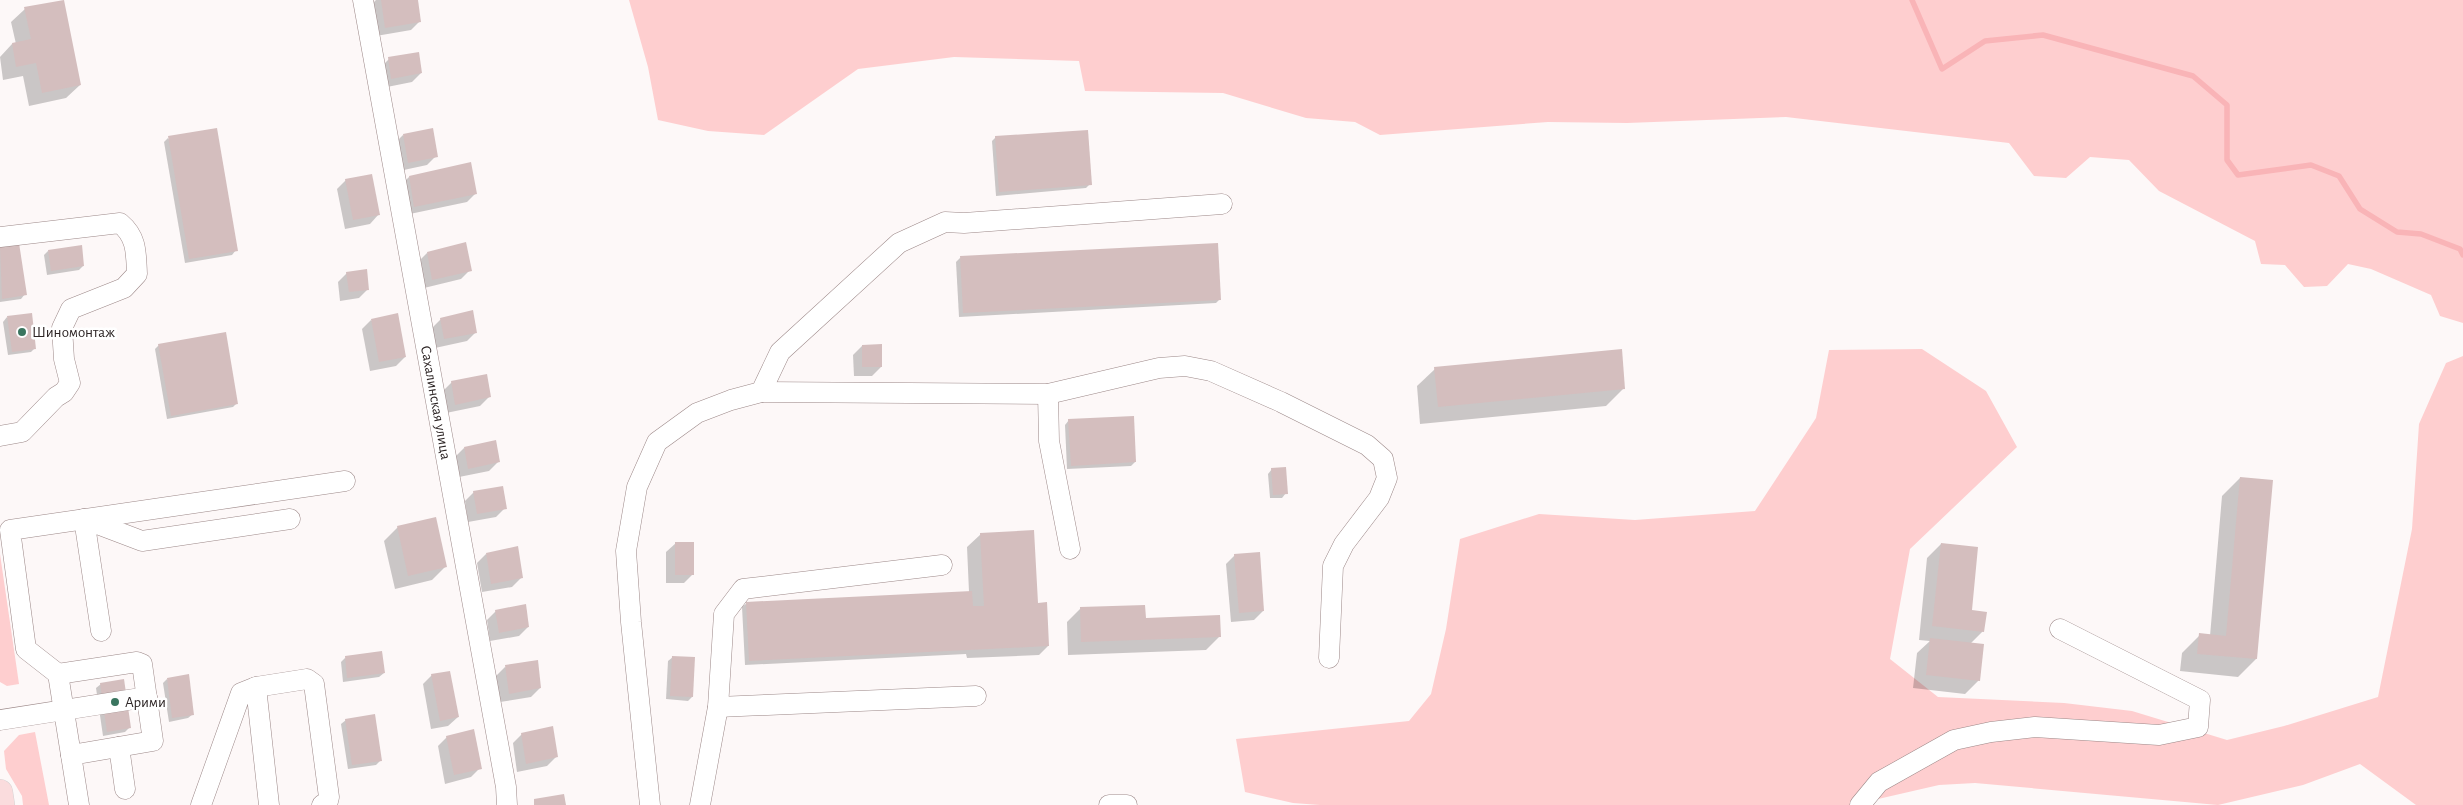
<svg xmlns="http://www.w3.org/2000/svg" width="2463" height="805" font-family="'Alegreya Sans',sans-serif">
	<rect width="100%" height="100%" fill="#fdf8f8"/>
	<!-- green -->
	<g fill="#fececf">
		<polygon points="629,0 2463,0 2463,323 2440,316 2431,295 2371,269 2348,264 2327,286 2304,287 2285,265 2261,264 2255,241 2159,191 2129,160 2090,157 2066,178 2034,176 2009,143 1786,117 1627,123 1548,122 1380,135 1355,122 1306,118 1223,93 1085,91 1079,61 954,57 858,69 764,135 708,131 658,120 648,67"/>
		<polygon points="1922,349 1986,391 2017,447 1910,549 1890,659 1938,697 2064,703 2132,711 2227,740 2284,726 2378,697 2412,529 2419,424 2446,363 2463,356 2463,805 2416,805 2360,764 2303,785 2218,805 1975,783 1939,785 1852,805 1320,805 1293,803 1245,792 1236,739 1409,721 1431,694 1446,629 1460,539 1539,514 1635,520 1755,511 1816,418 1829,350"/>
		<polygon points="0,554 19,684 7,686 0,682"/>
		<polygon points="35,732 49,805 23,805 22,796 6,769 4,751 19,735"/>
	</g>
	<!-- shadow -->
	<g fill="#0003">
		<polygon points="376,0 417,0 420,21 411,30 376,36 371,5"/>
		<polygon points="25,9 80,85 66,98 29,106 23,76 3,80 0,57 12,44 16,44 11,22"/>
		<polygon points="389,59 421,73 412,82 382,88 380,68"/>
		<polygon points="403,135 436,156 427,165 399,171 394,144"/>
		<polygon points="996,137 1090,184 1086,188 996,196 992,141"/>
		<polygon points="168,138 236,250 232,255 185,263 164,142"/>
		<polygon points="409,177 476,193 467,202 405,215 400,186"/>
		<polygon points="346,180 379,214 370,224 345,229 337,189"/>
		<polygon points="18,244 25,294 21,299 0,302 0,247"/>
		<polygon points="48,251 83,266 79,270 47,275 44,255"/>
		<polygon points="427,253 470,270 461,279 424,288 418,262"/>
		<polygon points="960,258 1220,299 1216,303 959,317 956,262"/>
		<polygon points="347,273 368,289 359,298 340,301 338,282"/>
		<polygon points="7,317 35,348 31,352 8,355 3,322"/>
		<polygon points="441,319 476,332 467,341 435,348 432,328"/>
		<polygon points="371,320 405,357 396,366 370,371 362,329"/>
		<polygon points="159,345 237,403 233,407 167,419 155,349"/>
		<polygon points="862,346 881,367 872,376 854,376 853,355"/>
		<polygon points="1435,369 1624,388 1606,406 1420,424 1417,386"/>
		<polygon points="452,382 489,397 480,406 446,413 443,391"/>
		<polygon points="1069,420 1135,462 1131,466 1067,469 1065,425"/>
		<polygon points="464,448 498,462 489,471 459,477 455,457"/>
		<polygon points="1272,469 1286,493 1282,498 1270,498 1268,474"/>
		<polygon points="2240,478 2256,659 2238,677 2180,671 2182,653 2200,635 2210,636 2222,496"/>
		<polygon points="474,492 505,508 496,517 468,522 465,501"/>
		<polygon points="398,527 446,566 432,580 395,589 384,541"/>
		<polygon points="981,534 1037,604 1048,646 1039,655 967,658 966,654 745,665 742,607 747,603 969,592 967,547"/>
		<polygon points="676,543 693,574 684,583 666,583 666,552"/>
		<polygon points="1941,544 1971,611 1983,631 1970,644 1979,680 1965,694 1913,688 1917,653 1930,641 1919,640 1927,558"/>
		<polygon points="486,554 521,578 512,587 482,592 477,563"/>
		<polygon points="1235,555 1263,611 1254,620 1231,622 1226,564"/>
		<polygon points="1080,609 1220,636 1206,650 1068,655 1067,622"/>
		<polygon points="496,611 528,627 519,636 490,641 487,620"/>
		<polygon points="673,657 692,697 688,701 666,699 668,661"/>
		<polygon points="345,658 384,673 379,677 343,682 341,662"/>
		<polygon points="505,667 540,688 531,697 500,702 496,676"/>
		<polygon points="432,675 458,717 448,726 431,729 423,684"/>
		<polygon points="167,679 193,714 188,718 169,722 163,683"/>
		<polygon points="101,684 129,728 125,732 103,736 96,688"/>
		<polygon points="346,720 380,761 376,765 348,769 341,724"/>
		<polygon points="522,734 556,757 547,766 517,772 513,743"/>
		<polygon points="447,737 480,768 471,777 445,784 438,746"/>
	</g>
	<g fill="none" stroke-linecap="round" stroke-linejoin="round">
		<!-- stream -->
		<polyline stroke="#f9b4b7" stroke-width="5.5" points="1912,0 1942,69 1985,41 2043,35 2193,76 2227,105 2227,160 2238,175 2311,165 2339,176 2360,209 2397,232 2421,234 2460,249 2463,255"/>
	</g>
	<!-- building -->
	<g fill="#d4bebe">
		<polygon points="64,0 81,85 42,93 36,63 16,67 12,43 31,39 24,7"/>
		<polygon points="381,0 418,0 421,22 385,28"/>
		<polygon points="419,52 422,73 391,79 388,57"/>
		<polygon points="217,128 238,251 189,259 168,136"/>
		<polygon points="433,128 438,157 408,163 403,134"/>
		<polygon points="1088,130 1092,185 999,192 995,136"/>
		<polygon points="471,162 477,194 414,207 409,176"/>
		<polygon points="372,174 380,215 353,220 345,179"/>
		<polygon points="466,242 472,271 432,280 427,252"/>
		<polygon points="19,243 27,295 2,299 0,246"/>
		<polygon points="1218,243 1221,300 963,313 960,256"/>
		<polygon points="82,245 84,266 51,271 48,250"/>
		<polygon points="367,269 369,290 349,292 346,272"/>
		<polygon points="473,310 477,333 444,339 440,318"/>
		<polygon points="32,313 36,349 12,352 7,316"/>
		<polygon points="398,313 406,357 379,362 371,319"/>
		<polygon points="226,332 238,404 171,416 158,344"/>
		<polygon points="882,344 882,367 862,367 862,345"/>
		<polygon points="1622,349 1625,389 1438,407 1434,367"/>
		<polygon points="487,374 491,397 455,405 451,381"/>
		<polygon points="1134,416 1136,462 1071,466 1068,419"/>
		<polygon points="496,440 500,462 468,469 464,447"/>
		<polygon points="1286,467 1288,494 1273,495 1271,468"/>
		<polygon points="2240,477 2273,480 2257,659 2197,654 2199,633 2226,636"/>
		<polygon points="503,486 507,509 477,514 473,491"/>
		<polygon points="436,517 447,567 408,576 397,526"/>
		<polygon points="1034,530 1038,603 1047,602 1049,646 749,661 746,602 972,591 973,606 984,606 980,533"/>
		<rect x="675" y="542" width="19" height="33"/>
		<polygon points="1941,543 1978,547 1972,610 1987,612 1984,632 1932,626"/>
		<polygon points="518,546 523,578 491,584 486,553"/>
		<polygon points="1260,552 1264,611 1239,613 1234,554"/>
		<polygon points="526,604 529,627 499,633 495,610"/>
		<polygon points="1145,605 1146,618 1220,615 1221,637 1081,642 1080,607"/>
		<polygon points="1930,638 1984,644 1980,681 1926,675"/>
		<polygon points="382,651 385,673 347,678 345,656"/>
		<polygon points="672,656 695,657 693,697 670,696"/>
		<polygon points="538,660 541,688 509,694 505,665"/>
		<polygon points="450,671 459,717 440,721 431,674"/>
		<polygon points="189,674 194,715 172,718 167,678"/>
		<polygon points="124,679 131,728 107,732 100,683"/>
		<polygon points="375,714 382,761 352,765 345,719"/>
		<polygon points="553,726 558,757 526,764 521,733"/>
		<polygon points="474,729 482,769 454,775 446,736"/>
		<polygon points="564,794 566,805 534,805 534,799"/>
	</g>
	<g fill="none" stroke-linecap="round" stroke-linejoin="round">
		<!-- minor casing -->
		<g stroke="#9c8888" stroke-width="21">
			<g id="minor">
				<path id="s1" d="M 363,0 L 506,787 L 507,805"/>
				<path d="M 0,237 L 120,223 C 137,237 136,253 137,274 L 124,288 L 71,309 L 62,328 L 64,359 L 70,383 L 64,392 L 56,397 L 22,432 L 0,436"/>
				<polyline points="761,392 1048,394 1159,368 1185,366 1211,371 1281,402 1367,445 1383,459 1387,478 1379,498 1344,544 1333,566 1329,658"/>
				<polyline points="1048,394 1049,441 1070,549"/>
				<polyline points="101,631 84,519 142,541 290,519"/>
				<polygon points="137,662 142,664 153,741 71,755 58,674"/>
				<polyline points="58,674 26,649 10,530 345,481"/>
				<polyline points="256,687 307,679 314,684 329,797 328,801 322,805"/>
				<polyline points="718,707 976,696"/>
				<polyline points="0,720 147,697"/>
				<polyline points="119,747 125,789"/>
				<polyline points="71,755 79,805"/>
				<polyline points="201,805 241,693 256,687 269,805"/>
				<polyline points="650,805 631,622 626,551 637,487 657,442 697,413 731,400 761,392 780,352 899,243 945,222 964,223 1222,204"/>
				<polyline points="700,805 718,707 724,614 743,589 942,565"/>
				<polyline points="1109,805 1127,805"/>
				<polyline points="1860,805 1879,782 1954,740 1991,732 2035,727 2159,735 2198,727 2200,700 2060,629"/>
			</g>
		</g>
		<!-- major casing -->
		<g stroke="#d5d3d3" stroke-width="26">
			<polyline id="major" points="0,792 2,805"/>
		</g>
		<!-- minor -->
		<use href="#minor" stroke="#fff" stroke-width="20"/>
		<!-- major -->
		<use href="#major" stroke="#fadcdd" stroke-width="25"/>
	</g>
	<!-- markers -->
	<g fill="#3a755f" stroke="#fff" stroke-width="2">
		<circle cx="22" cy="332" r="5"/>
		<circle cx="115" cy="702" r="5"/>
	</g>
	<g text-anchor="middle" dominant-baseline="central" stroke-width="5" stroke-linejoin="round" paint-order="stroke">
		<!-- poi labels -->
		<g font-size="15" fill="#2d2525" stroke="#fff" text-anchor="start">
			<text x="32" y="332">Шиномонтаж</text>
			<text x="125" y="702">Арими</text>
		</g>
		<!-- street labels -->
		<g font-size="15" fill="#2d2525" stroke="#fff">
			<text stroke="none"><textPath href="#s1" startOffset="409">Сахалинская улица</textPath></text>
		</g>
	</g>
</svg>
